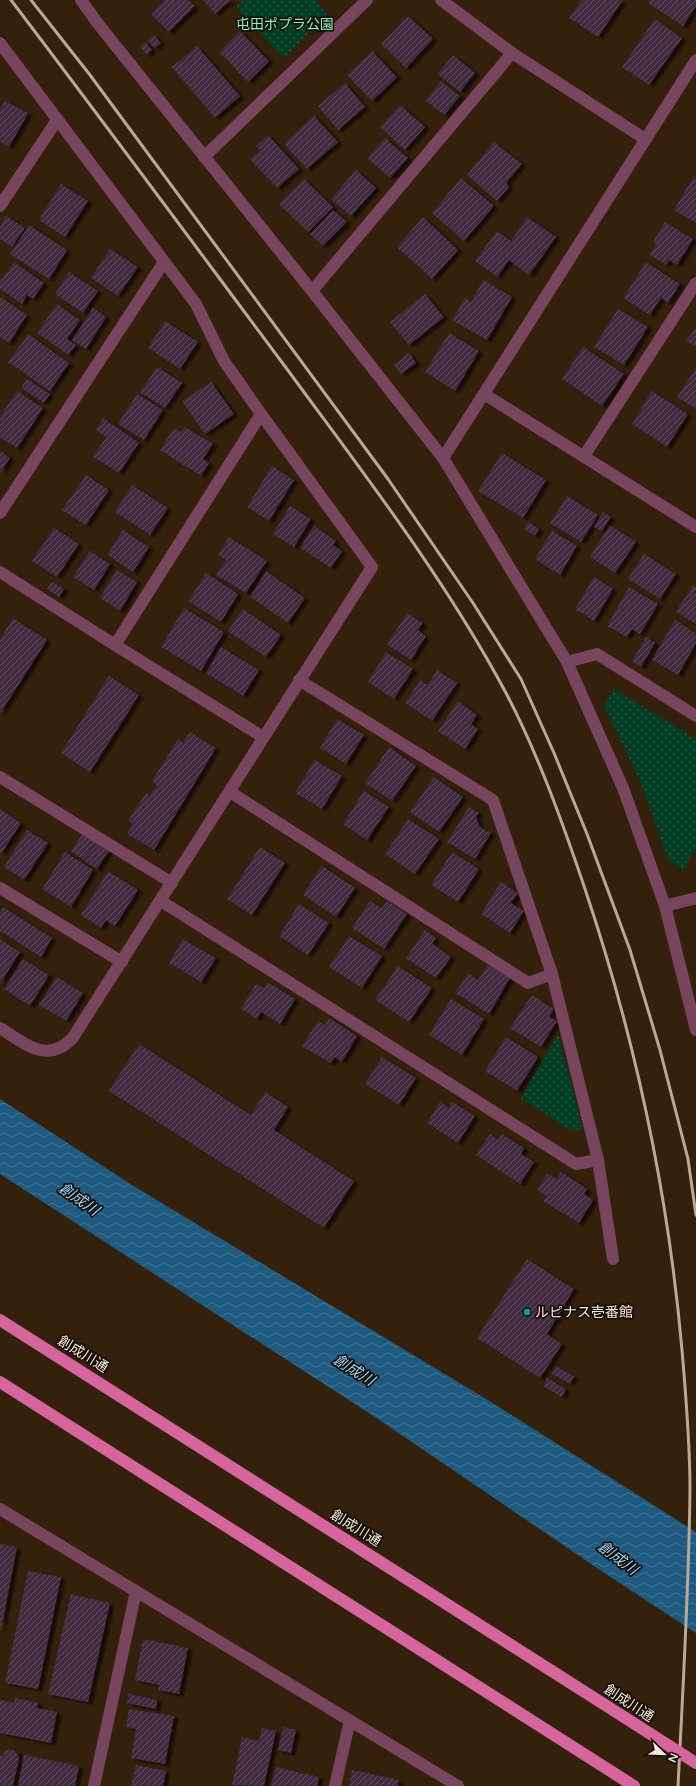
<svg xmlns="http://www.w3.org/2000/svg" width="696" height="1786" font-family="'Varela Round','Noto Sans JP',sans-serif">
	<defs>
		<pattern id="grass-dots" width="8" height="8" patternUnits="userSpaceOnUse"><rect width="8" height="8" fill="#003f25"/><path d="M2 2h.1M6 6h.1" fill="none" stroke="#265b44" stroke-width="1.8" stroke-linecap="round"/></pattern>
		<pattern id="water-waves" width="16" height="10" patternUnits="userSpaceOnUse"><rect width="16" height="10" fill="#1f5b81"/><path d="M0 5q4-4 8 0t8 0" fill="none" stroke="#407392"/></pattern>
		<pattern id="building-hatch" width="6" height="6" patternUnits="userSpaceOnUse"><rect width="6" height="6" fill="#432c3f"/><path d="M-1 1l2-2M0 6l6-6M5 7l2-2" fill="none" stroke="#5f4b5a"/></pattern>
		<filter id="shadow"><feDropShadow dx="4.5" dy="2.5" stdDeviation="1" flood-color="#0009"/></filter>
	</defs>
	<rect width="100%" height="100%" fill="#34210b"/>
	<!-- grass -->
	<g fill="url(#grass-dots)">
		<polygon points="243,0 315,0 327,14 284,58 236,7"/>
		<polygon points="614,689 696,739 696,848 683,870 668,860 641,783 604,706"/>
		<polygon points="558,1034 583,1130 568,1129 521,1098"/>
	</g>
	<!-- water -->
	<polygon fill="url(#water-waves)" points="0,1099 132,1185 491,1402 696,1532 696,1633 603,1572 375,1417 0,1174"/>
	<!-- building -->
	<g fill="url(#building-hatch)" filter="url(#shadow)">
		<polygon points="165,0 188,0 195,6 169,32 151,14"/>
		<polygon points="203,0 231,0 215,14"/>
		<polygon points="582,0 623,0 598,37 569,18"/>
		<polygon points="650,0 696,0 696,6 683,26 648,3"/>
		<polygon points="408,16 433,39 406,68 381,44"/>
		<polygon points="655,19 682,38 649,85 622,67"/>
		<polygon points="240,31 269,61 248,82 219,52"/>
		<polygon points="154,35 161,43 155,48 147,40"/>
		<polygon points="145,42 152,50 147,55 140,47"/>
		<polygon points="197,46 240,96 215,118 172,67"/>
		<polygon points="372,51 397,77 372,101 347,75"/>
		<polygon points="453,55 475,73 460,92 438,74"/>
		<polygon points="441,81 460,96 444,115 426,101"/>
		<polygon points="345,83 365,107 338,130 318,106"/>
		<polygon points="5,101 28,113 9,147 0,142 0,110"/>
		<polygon points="400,105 425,127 405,150 380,127"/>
		<polygon points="314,116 338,142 307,169 284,144"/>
		<polygon points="268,135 299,169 277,188 250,159 260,150 256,146"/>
		<polygon points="385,138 408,158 390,178 367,158"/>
		<polygon points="494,142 522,164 506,183 509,187 497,201 467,175"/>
		<polygon points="356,170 376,188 351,216 331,199"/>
		<polygon points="694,176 696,178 696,223 674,210"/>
		<polygon points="461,178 494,206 464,241 432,213"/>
		<polygon points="304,179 333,207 308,232 279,204"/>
		<polygon points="61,184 88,201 65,237 39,220"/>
		<polygon points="333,210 347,222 323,246 310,234"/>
		<polygon points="6,216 25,228 12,247 0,239 0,226"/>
		<polygon points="423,217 458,250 432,279 397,247"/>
		<polygon points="527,217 556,237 529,275 509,260 497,277 475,261 497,231 511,241"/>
		<polygon points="665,222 693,239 677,265 669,260 666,265 650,255 656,244 653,242"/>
		<polygon points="29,225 67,250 49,279 10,254"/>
		<polygon points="110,249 138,267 118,296 91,278"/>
		<polygon points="14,262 44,283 33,299 27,295 22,304 0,289 0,282"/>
		<polygon points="646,262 680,284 668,303 661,298 650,315 623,298"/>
		<polygon points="69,272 98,291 83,313 55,294"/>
		<polygon points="483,280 512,297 487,340 452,320 465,298 471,302"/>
		<polygon points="425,294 444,317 409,345 390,322"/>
		<polygon points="0,297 27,315 9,343 0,337"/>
		<polygon points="57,304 80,320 67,339 76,345 68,355 37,333"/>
		<polygon points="93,308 106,317 86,349 72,340"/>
		<polygon points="618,309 648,327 624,365 594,347"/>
		<polygon points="165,321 198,342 180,369 148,348"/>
		<polygon points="696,327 696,347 686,341"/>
		<polygon points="449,333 479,351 455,391 425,372"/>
		<polygon points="28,334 69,363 50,391 8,362"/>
		<polygon points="583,347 624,374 602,406 562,379"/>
		<polygon points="409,353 416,363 401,374 394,365"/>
		<polygon points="157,367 182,383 165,408 140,392"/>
		<polygon points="696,368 696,409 677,397"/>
		<polygon points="27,379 50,394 44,403 21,388"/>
		<polygon points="211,382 234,414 205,434 182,401"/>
		<polygon points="17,391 43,408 17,448 0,437 0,417"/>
		<polygon points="652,391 688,414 667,447 632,424"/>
		<polygon points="137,394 163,410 144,440 118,424"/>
		<polygon points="103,418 139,443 119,473 93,457 106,437 96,430"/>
		<polygon points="185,427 213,444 203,459 209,463 201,476 160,450 174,428 181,432"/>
		<polygon points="0,451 10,458 0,473"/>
		<polygon points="502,453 546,480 523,518 478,491"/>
		<polygon points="272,466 294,480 269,521 247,507"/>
		<polygon points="86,475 109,490 86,525 62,510"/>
		<polygon points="132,485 168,508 150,535 115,512"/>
		<polygon points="567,496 598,515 581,542 550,523"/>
		<polygon points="290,506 311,519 294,547 273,534"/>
		<polygon points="603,512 611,517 602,531 594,527"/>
		<polygon points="528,522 539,529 535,536 524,529"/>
		<polygon points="610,525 636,542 615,573 590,557"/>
		<polygon points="314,526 336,541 333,545 342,551 331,568 300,548"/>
		<polygon points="54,528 79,544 57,577 32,561"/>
		<polygon points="123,530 149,547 133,572 107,555"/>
		<polygon points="552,531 577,546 560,575 535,559"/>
		<polygon points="229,537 267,561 246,593 216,575 226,560 218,555"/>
		<polygon points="90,551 110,564 94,590 73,577"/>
		<polygon points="644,554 676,574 660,599 628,579"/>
		<polygon points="117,570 137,582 120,611 100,598"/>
		<polygon points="266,571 305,598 288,623 250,597"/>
		<polygon points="206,573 238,594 221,622 188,601"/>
		<polygon points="594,577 613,589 594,621 575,609"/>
		<polygon points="52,582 64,589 59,597 47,589"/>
		<polygon points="693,585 696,587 696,624 676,612"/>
		<polygon points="629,587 658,604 640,634 632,629 627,637 607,626"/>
		<polygon points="184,608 224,632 201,671 161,647"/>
		<polygon points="243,609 281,635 266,657 228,631"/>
		<polygon points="407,613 423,623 418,630 426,636 411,660 387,645"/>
		<polygon points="13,618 47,640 0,714 0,639"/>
		<polygon points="675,620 696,633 696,643 678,675 652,660"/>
		<polygon points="646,637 655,643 641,667 632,661"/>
		<polygon points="221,647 259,670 243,696 206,673"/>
		<polygon points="386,652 413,669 394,699 368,682"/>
		<polygon points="437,670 457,683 432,721 405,703 420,680 428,685"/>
		<polygon points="109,676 139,695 90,772 61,753"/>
		<polygon points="458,701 477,715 471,724 478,729 465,749 438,731"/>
		<polygon points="337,719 364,735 346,764 320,748"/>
		<polygon points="190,732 216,748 154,850 127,834 133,824 128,821 146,793 150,795 157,785 152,781 178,739 183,743"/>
		<polygon points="389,747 416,766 392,801 365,783"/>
		<polygon points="315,760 342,776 322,809 295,793"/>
		<polygon points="434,777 463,797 439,832 410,812"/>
		<polygon points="364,791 389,807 367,840 343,824"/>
		<polygon points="469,807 479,813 476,817 480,827 491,833 475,859 447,842"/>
		<polygon points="0,809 21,823 0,855"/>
		<polygon points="408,819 439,839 415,874 385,854"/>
		<polygon points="27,830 48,843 24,880 4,867"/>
		<polygon points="83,833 96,842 84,860 71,851"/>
		<polygon points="96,843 109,851 97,869 84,861"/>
		<polygon points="260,847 285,863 252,915 227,899"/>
		<polygon points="65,852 93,870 71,907 42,889"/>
		<polygon points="452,852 479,869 458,902 431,885"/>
		<polygon points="322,866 355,888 336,917 303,895"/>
		<polygon points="108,871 138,890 115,926 106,920 101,928 81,915"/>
		<polygon points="501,882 518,893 511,903 524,911 510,933 481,914"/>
		<polygon points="370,901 382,908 387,901 407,914 384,949 352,928"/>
		<polygon points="299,904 329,923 308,955 279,936"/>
		<polygon points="3,907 52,938 41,957 0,931 0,913"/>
		<polygon points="425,930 436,938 432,943 451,957 436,978 406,958"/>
		<polygon points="349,936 382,956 362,988 329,967"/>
		<polygon points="0,939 20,952 0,984"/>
		<polygon points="183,939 216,958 201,982 169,963"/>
		<polygon points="23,959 49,975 30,1006 4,989"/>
		<polygon points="488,965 510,978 489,1014 455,993 468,973 478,980"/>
		<polygon points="398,966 432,988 409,1022 375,1000"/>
		<polygon points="57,977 83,993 66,1021 39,1005"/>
		<polygon points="267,982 295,999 280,1024 261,1012 257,1019 241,1009 256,984 264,988"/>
		<polygon points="532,995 554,1009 549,1017 557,1021 541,1047 510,1028"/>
		<polygon points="451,999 484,1019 462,1055 429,1035"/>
		<polygon points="329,1018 357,1036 342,1062 335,1057 330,1063 302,1046 318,1021 325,1025"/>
		<polygon points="506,1037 538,1057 517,1091 485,1071"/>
		<polygon points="139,1044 251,1115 265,1092 288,1107 274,1130 354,1181 324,1228 109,1091"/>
		<polygon points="382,1057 416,1078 399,1105 365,1084"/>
		<polygon points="440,1102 449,1108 452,1102 475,1116 458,1143 427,1123"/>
		<polygon points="490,1134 498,1140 502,1134 524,1148 521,1154 534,1162 520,1184 476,1155"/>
		<polygon points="561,1172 587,1189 584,1194 593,1200 579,1223 543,1201 546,1196 537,1190 547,1174 557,1179"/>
		<polygon points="527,1259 574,1289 547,1334 562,1344 540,1378 477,1338"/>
		<polygon points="556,1366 574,1376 570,1384 552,1374"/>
		<polygon points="547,1378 566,1389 562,1397 543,1386"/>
		<polygon points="0,1544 17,1547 1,1630 0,1630"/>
		<polygon points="28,1571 61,1577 38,1689 5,1683"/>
		<polygon points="71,1594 110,1603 88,1702 48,1694"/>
		<polygon points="143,1639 188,1648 179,1694 158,1690 159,1685 135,1680"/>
		<polygon points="129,1694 157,1700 156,1709 127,1703"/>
		<polygon points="15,1698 38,1703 37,1708 57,1712 51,1743 0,1733 0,1700 14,1703"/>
		<polygon points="129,1709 174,1716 165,1764 131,1758 136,1729 126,1727"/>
		<polygon points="283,1727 296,1730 291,1753 278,1750"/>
		<polygon points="262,1728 276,1731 264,1786 232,1785 242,1737 259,1741"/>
		<polygon points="10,1749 14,1750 18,1754 19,1759 13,1786 0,1786 0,1755 3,1756 5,1751"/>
		<polygon points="24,1755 79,1766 75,1786 18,1786"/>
		<polygon points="136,1765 166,1771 163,1786 131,1786"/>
		<polygon points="276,1767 319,1777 317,1786 271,1786"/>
		<polygon points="352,1770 399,1780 398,1786 349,1786"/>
	</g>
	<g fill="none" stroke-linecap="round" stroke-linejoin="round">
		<!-- minor -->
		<g stroke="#77455d" stroke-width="12">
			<polyline points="81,0 99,25 312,291 443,458 567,662 623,788 665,906 696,1030"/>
			<polyline points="441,0 512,53 645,139"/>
			<path d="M 0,43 L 196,304 L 224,361 L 261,414 L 372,567 C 271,724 173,882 72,1039 C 68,1042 64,1046 59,1048 C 38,1058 17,1038 0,1028"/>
			<polyline points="204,157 367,0"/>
			<polyline points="0,206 57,120"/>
			<polyline points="312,291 512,53"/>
			<polyline points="484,394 696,527"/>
			<polyline points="584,456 696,283"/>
			<polyline points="443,458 696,60"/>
			<polyline points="0,513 164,262"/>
			<polyline points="0,572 115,645 263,737"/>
			<polyline points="115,645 261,414"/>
			<polyline points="567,662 597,654 696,716"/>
			<polyline points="299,680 493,800 552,974 598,1160 613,1259"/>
			<polyline points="0,777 172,883"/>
			<polyline points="230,792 528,983 552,974"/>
			<polyline points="0,888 122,962"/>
			<polyline points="161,901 576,1164 598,1160"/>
			<polyline points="665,906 696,898"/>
			<polyline points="0,1509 458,1786"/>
			<polyline points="94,1786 136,1591"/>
			<polyline points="335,1786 350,1720"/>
		</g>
		<!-- trunk -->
		<g stroke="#d6659e" stroke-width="12">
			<polyline points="0,1320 624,1717"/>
			<polyline points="0,1382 634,1786"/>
		</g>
		<!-- rail -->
		<g stroke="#b8a999" stroke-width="3">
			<path d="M 11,0 C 103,121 193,243 284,365 C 361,470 445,578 506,693 C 538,754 562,821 584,886 C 635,1037 668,1192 682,1350 C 686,1396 690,1443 690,1489 C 689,1588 683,1687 678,1786"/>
			<polyline points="31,0 90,75 388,479 473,603 521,679 554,753 587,834 630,950 660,1050 688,1159 696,1215"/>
		</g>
		<!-- trunk-bridge -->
		<polyline stroke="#d6659e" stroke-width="12" points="624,1717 696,1763"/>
	</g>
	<!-- markers -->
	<circle fill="#0f9aa8" stroke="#150d05" stroke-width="1.5" cx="527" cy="1312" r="4"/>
	<g text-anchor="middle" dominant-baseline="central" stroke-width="3.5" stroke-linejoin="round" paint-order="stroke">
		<!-- park labels -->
		<g font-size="14" fill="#81f6b9" stroke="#150d05">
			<text x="285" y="24">屯田ポプラ公園</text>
		</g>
		<!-- poi labels -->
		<g font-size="14" fill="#f5e8db" stroke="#150d05" text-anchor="start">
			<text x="535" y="1312">ルピナス壱番館</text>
		</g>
		<!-- street labels -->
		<g font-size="14" fill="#f5e8db" stroke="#150d05">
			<text transform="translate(83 1354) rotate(32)">創成川通</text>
			<text transform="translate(356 1528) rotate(32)">創成川通</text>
			<text transform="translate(629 1703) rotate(33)">創成川通</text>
		</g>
		<!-- water labels -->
		<g font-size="15" font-style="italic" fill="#99d3fc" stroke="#150d05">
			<text transform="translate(79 1199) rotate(35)">創成川</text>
			<text transform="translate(354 1370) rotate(32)">創成川</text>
			<text transform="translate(618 1558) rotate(37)">創成川</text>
		</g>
	</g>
	<!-- north arrow -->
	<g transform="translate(664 1754) rotate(113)" stroke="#150d05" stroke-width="3" paint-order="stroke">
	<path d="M0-3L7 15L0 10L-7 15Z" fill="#f5e8db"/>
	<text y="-6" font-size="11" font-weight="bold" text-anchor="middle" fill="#f5e8db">N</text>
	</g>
</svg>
